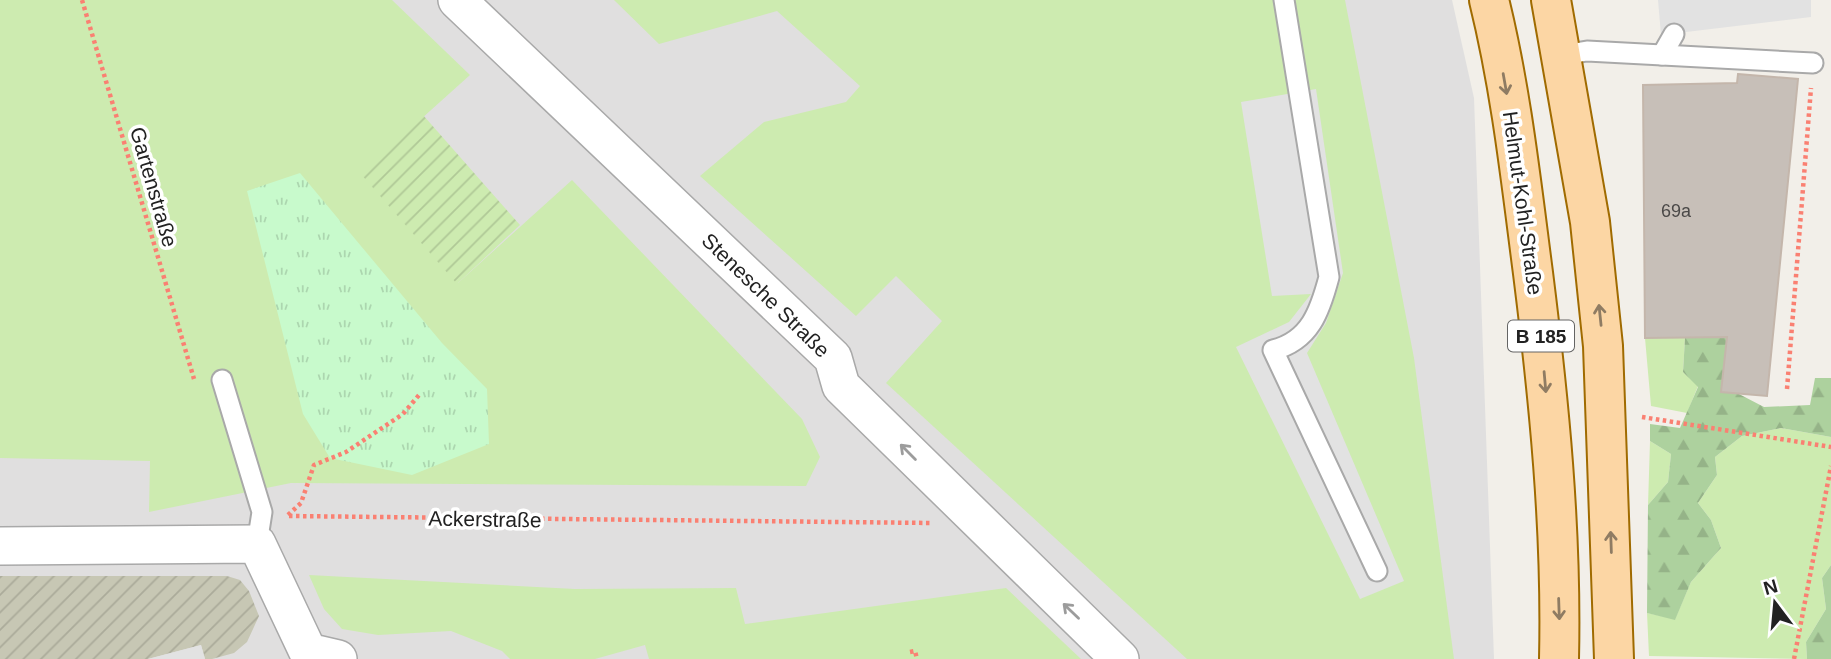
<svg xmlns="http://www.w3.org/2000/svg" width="1831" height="659" font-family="Arial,sans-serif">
	<defs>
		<pattern id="construction-furrows" width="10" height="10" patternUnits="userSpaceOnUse" patternTransform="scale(1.75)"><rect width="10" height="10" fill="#c7c7b4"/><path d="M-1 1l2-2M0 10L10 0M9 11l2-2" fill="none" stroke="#abab9a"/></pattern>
		<pattern id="forest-firs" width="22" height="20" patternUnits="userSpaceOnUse" patternTransform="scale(1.75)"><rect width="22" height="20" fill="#add19e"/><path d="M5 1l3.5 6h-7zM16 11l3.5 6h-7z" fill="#95b388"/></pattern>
		<pattern id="park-tufts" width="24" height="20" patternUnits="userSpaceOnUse" patternTransform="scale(1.75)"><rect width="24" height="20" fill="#c8facc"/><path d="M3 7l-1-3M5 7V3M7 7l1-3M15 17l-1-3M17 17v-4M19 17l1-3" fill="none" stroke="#acd6af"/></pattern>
		<pattern id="garden-furrows" width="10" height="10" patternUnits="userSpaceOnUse" patternTransform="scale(1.75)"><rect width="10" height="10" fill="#cdebb0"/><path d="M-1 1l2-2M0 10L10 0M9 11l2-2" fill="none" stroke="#b0c997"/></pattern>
	</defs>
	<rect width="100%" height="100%" fill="#f2efe9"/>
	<!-- residential -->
	<polygon fill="#e0dfdf" points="0,0 1452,0 1474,98 1494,659 0,659"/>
	<!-- construction -->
	<polygon fill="url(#construction-furrows)" points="0,576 227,576 240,580 249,591 259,616 247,642 234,653 212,659 205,659 201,645 148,659 0,659"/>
	<!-- grass -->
	<g fill="#cdebb0">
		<polygon points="0,0 392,0 470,75 361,173 458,283 572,180 802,419 820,457 806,486 291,483 149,512 150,461 0,458"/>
		<polygon points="614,0 1345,0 1414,358 1454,659 1187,659 886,383 942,321 896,276 856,316 700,176 764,122 846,102 860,86 777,11 659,44"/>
		<polygon points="1645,338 1685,338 1683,372 1698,386 1687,413 1651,406"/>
		<polygon points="1781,428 1831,437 1831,565 1822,578 1826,609 1806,642 1807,659 1649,656 1647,613 1675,619 1691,582 1721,548 1711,520 1698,503 1717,475 1715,457 1742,436"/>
		<polygon points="1650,441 1671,454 1668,482 1648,505"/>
		<polygon points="309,575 575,589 736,588 745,624 1006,588 1081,659 649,659 645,645 595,659 510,659 502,651 451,631 378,635 342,629 324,609"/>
	</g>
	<!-- forest -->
	<g fill="url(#forest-firs)">
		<polygon points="1727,335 1721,391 1739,394 1764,407 1810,405 1815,378 1831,378 1831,437 1781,428 1742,436 1715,457 1717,475 1698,503 1711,520 1721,548 1691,582 1675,620 1647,613 1648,505 1668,482 1671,454 1650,441 1650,424 1680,428 1698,387 1683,372 1685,338"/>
		<polygon points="1831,565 1831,659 1807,659 1806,642 1826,609 1822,578"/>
	</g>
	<!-- park -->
	<polygon fill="url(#park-tufts)" points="300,173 442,343 487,389 489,444 412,475 330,458 303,414 247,191"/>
	<!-- garden -->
	<polygon fill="url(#garden-furrows)" points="423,115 520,225 457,284 360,173"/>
	<!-- parking -->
	<g fill="#e2e2e2">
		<polygon points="1658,0 1811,0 1811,17 1661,35"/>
		<polygon points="1316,89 1343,273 1326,323 1307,353 1404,581 1360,599 1236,347 1289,322 1311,294 1272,296 1241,102"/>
		<polygon points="201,645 205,659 148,659"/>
	</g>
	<!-- building -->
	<polygon fill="#c7bfb8" stroke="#c4b6ab" stroke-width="2" points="1738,74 1798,79 1767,396 1721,392 1727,337 1645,338 1643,85 1737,83"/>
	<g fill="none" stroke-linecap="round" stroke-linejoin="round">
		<!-- lane casing -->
		<g stroke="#a9a9a9" stroke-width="23">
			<g id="lane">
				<path d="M 1284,0 L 1329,277 C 1320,311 1310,341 1273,350 L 1377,571"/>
				<polyline points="1563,55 1587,51 1813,63"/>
				<polyline points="1662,55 1674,34"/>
				<polyline points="222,380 262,512 257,544"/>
			</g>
		</g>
		<!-- street casing -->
		<g stroke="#a9a9a9" stroke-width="40">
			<g id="street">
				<polyline points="457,0 833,358 841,386 1120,659"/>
				<polyline points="0,546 257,544 308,652 338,659"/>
			</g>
		</g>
		<!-- primary casing -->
		<g stroke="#a06b00" stroke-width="42">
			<g id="primary">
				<path d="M 1489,0 C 1511,89 1521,181 1533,273 C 1549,400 1562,530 1559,659"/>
				<polyline points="1551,0 1590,222 1603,346 1614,659"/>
			</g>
		</g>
		<!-- path -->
		<g stroke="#fa8072" stroke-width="4.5" stroke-dasharray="3.5 3.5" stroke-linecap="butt">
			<polyline points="82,0 194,379"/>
			<polyline points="1787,389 1811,88"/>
			<polyline points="1642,417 1831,447"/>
			<polyline points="288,515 301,503 314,465 346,452 403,414 419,395"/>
			<polyline points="289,516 931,523"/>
			<polyline points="910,652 915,651 917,659"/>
			<polyline points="1794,659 1831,466"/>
		</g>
		<!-- lane -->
		<use href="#lane" stroke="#fff" stroke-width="19"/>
		<!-- street -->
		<use href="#street" stroke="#fff" stroke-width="37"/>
		<!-- primary -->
		<use href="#primary" stroke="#fcd6a4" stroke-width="38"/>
	</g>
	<!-- one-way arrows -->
	<defs><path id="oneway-shaft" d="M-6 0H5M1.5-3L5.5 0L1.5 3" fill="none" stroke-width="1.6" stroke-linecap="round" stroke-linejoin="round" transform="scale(1.75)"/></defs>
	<g stroke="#8f7c63">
		<use href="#oneway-shaft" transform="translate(1505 84) rotate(80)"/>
		<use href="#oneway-shaft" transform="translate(1600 315) rotate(-96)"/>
		<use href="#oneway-shaft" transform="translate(1545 382) rotate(85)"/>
		<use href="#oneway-shaft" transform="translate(1611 542) rotate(-92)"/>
		<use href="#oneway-shaft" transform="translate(1559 609) rotate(88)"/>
	</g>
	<g stroke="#9c9c9c">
		<use href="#oneway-shaft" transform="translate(908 452) rotate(-135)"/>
		<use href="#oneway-shaft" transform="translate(1071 611) rotate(-136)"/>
	</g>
	<g text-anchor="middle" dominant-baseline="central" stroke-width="7" stroke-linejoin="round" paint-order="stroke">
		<!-- number labels -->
		<g font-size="18" fill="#4b4948">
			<text x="1676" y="211">69a</text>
		</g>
		<!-- shield labels -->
		<rect fill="#fff" stroke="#646464" stroke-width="2" x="1508" y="320.5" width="66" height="31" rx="5"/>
		<g font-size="19" font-weight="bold" fill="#222">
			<text x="1541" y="336">B 185</text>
		</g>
		<!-- street labels -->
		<g font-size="21" fill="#222" stroke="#fff">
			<text transform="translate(154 187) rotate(74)">Gartenstraße</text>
			<text transform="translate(1523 203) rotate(82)">Helmut-Kohl-Straße</text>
			<text transform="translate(766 295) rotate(44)">Stenesche Straße</text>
			<text transform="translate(485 519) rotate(1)">Ackerstraße</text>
		</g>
	</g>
	<!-- north arrow -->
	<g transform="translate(1775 603) rotate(344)" stroke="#ffffff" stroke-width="5" paint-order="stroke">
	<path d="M0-5L12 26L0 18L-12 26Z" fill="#222222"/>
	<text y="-10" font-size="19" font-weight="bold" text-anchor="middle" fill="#222222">N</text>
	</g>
</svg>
